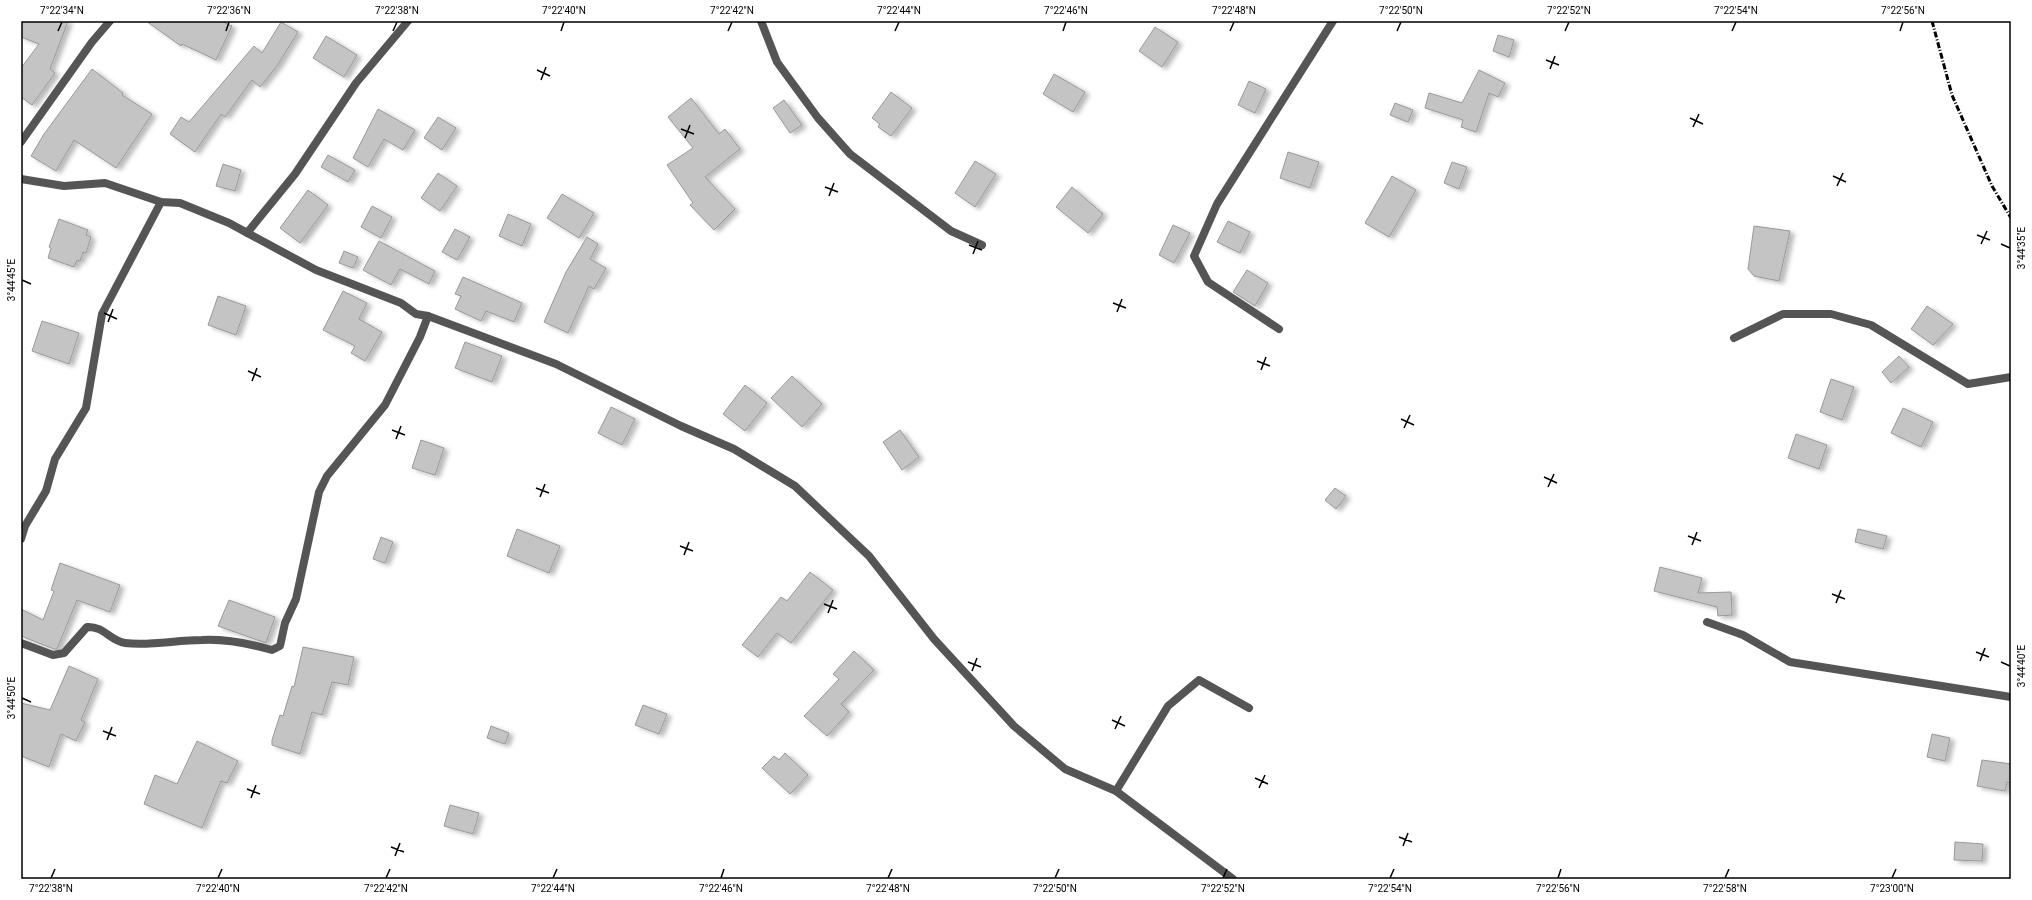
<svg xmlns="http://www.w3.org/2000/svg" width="2032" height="900" font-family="Roboto,sans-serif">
	<defs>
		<filter id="shadow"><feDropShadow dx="4.5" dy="2.5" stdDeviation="2" flood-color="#0004"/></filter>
	</defs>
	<rect width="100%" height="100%" fill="#fff"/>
	<!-- building -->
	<g fill="#c4c4c4" stroke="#999" filter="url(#shadow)">
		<polygon points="21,21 68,21 50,69 55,73 32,105 21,97 21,68 39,44 21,37"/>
		<polygon points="146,21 221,21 232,26 216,60 182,44 181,46"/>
		<polygon points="281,22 298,32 277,66 260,87 252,80 225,117 221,114 195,152 170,134 181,117 189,122 254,46 262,53"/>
		<polygon points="1155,27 1178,42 1162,67 1139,51"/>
		<polygon points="1498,35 1514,40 1509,57 1493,51"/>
		<polygon points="326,36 357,55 344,77 313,58"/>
		<polygon points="92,69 123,93 122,95 152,114 116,168 74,140 56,171 31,156 44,134"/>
		<polygon points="1479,70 1505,83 1498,97 1489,93 1476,132 1461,127 1463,120 1425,108 1429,93 1462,103"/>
		<polygon points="1054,74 1085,92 1073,112 1043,94"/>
		<polygon points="1249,81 1266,89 1255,113 1238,105"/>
		<polygon points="891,92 912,108 891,136 878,127 880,124 872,118"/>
		<polygon points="691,98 719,134 725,129 740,149 705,177 735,209 714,230 690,205 693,203 667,165 693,148 668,117"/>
		<polygon points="784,100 802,125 790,133 773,108"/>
		<polygon points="1395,103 1413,110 1408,122 1390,115"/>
		<polygon points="378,109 415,130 403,150 384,139 368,167 353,158"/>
		<polygon points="438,117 456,128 442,150 424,138"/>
		<polygon points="1288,152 1319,162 1310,188 1280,178"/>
		<polygon points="328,155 355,170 348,182 321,167"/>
		<polygon points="975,161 996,174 975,207 955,193"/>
		<polygon points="1452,162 1467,167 1459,189 1444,183"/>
		<polygon points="223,164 241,170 235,191 216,186"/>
		<polygon points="438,173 457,186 440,211 421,198"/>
		<polygon points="1392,176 1416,190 1389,237 1365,223"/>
		<polygon points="1072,187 1103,214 1088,233 1056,207"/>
		<polygon points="308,190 328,205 300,243 280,228"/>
		<polygon points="562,194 594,213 579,238 547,218"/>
		<polygon points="372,206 392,217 381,238 361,227"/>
		<polygon points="508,214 531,224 522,246 499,236"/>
		<polygon points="59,219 88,230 86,235 91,237 86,253 83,252 80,261 77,260 74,267 48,258 51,248 49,247"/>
		<polygon points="1228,221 1250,232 1240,253 1217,242"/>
		<polygon points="1173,225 1190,233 1174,263 1159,255"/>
		<polygon points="1754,226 1790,231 1779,281 1754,276 1748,269"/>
		<polygon points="455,229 470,237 457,260 442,252"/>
		<polygon points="587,237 598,244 590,259 606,268 594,289 589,286 568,333 544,322 566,272"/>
		<polygon points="379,241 435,271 429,284 400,269 391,285 363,270"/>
		<polygon points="344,251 358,257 353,268 339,263"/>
		<polygon points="1247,270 1268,283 1255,306 1233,292"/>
		<polygon points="463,277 522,303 514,322 486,311 481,321 455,309 461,296 455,294"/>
		<polygon points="343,291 367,303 359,319 382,332 365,361 351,353 355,346 323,330"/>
		<polygon points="218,296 246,306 236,335 208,325"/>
		<polygon points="1927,306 1953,324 1933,345 1911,329"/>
		<polygon points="42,321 79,333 69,364 32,351"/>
		<polygon points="465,342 502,356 492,382 455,368"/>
		<polygon points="1899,356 1909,367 1891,383 1882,372"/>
		<polygon points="792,376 822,404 802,427 771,398"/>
		<polygon points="1831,379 1854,387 1842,420 1820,412"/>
		<polygon points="745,385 767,403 745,431 723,414"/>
		<polygon points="611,407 635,419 622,445 598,433"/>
		<polygon points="1903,408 1933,422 1921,447 1891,433"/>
		<polygon points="900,430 919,457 902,470 883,442"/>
		<polygon points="1796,434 1827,445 1819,469 1788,458"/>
		<polygon points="421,440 444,448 435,475 412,468"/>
		<polygon points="1335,488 1346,496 1336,509 1325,500"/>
		<polygon points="517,529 560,546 549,573 507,556"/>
		<polygon points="1858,529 1887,536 1883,549 1855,542"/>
		<polygon points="381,537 393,542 385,563 373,559"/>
		<polygon points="60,563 120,585 110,612 77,600 57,649 54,649 21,636 21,609 43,620 54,591 51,590"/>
		<polygon points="1660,567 1702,578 1698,593 1731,592 1732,615 1718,616 1717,607 1654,591"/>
		<polygon points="810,572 833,590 791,643 777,633 758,657 742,645 781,597 787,601"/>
		<polygon points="229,600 275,617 266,643 218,626"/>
		<polygon points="303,647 354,657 348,685 332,682 322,715 312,712 300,754 272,745 272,740 280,715 283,716 292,686 294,687"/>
		<polygon points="854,651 874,670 841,704 849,712 827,736 804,716 839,679 833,674"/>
		<polygon points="69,666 98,679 81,720 85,722 76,741 61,734 49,767 21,756 21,703 50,710"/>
		<polygon points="643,705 667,714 659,734 635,725"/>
		<polygon points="491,726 509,733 505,744 487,738"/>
		<polygon points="1932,734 1950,738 1945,761 1927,757"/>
		<polygon points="197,741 238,761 227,783 221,781 202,828 144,804 155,775 177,784"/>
		<polygon points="785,753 808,775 790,794 762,768 774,756 779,760"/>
		<polygon points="1982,760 2011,764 2011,783 2007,782 2005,791 1977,786"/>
		<polygon points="450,805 479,813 473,834 444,826"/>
		<polygon points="1955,842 1983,844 1982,861 1954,860"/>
	</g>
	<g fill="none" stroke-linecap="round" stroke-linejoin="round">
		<!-- minor -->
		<g stroke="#555" stroke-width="8">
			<polyline points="761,21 777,62 818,118 850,154 951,231 982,245"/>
			<polyline points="21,142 92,42 110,21"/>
			<polyline points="21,179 64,186 105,183 161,202 180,203 229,223 316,270 401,303 416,314 428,316 556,364 681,426 734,449 795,486 869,556 934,639 1014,726 1065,769 1116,791 1233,879"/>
			<polyline points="247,233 295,174 356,83 408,21"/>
			<polyline points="1279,329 1208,282 1194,256 1217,204 1333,21"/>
			<polyline points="1734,338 1783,314 1831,314 1871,325 1968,384 2011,377"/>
			<polyline points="21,539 25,526 46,491 55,459 86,408 102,314 161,202"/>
			<polyline points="1707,622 1743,635 1790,662 2011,697"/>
			<path d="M 21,643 L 53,655 L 64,653 L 87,627 C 104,626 110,641 125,643 C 151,646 176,640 202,640 C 223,639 251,644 272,650 L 280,646 L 285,623 L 296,599 L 319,492 L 327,476 L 385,405 L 420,337 L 428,316"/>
			<polyline points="1116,791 1168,706 1199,680 1249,708"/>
		</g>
		<!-- rail -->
		<polyline stroke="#000" stroke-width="3" stroke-dasharray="6 2 1 2" stroke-linecap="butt" points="1932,21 1952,95 1992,186 2011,218"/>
	</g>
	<!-- ticks -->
	<path fill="none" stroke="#000" stroke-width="1.5" d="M 58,31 L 62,22M 226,31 L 229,22M 393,31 L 397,22M 561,31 L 564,22M 728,31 L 732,22M 895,31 L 899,22M 1063,31 L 1066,22M 1230,31 L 1234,22M 1397,31 L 1401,22M 1565,31 L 1569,22M 1732,31 L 1736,22M 1900,31 L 1903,22M 1546,60 L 1559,65M 1550,69 L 1555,56M 537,70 L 550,76M 541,80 L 546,67M 1690,118 L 1703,124M 1693,127 L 1699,114M 681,129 L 694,134M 685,138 L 690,125M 1833,176 L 1846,182M 1837,186 L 1843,173M 825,187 L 838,192M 829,196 L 834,183M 1977,235 L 1990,240M 1981,244 L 1987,231M 2001,244 L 2010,248M 969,245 L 982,250M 973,254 L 978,241M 22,280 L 31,284M 1113,303 L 1126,308M 1117,312 L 1122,299M 104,313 L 117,319M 108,322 L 113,309M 1257,361 L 1270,366M 1261,370 L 1266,357M 248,371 L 261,377M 252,381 L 257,368M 1401,419 L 1414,425M 1404,428 L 1410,415M 392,430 L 405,435M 396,439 L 401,426M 1544,477 L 1557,483M 1548,487 L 1554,474M 536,488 L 549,493M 540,497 L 545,484M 1688,536 L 1701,541M 1692,545 L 1697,532M 680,546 L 693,551M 684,555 L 689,542M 1832,594 L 1845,599M 1836,603 L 1841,590M 824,604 L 837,609M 828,613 L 833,600M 1976,652 L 1989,657M 1980,661 L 1985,648M 968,662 L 981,667M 2001,662 L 2010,666M 972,671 L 977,658M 22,698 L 31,702M 1112,720 L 1125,726M 1115,729 L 1121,716M 103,731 L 116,736M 107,740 L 112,727M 1255,778 L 1268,784M 1259,788 L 1265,775M 247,789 L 260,794M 251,798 L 256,785M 1399,837 L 1412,842M 1403,846 L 1408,833M 391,847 L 404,852M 395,856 L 400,843M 51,878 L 55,869M 218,878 L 222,869M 386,878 L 390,869M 553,878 L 557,869M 721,878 L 724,869M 888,878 L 892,869M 1055,878 L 1059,869M 1223,878 L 1227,869M 1390,878 L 1394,869M 1558,878 L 1561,869M 1725,878 L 1729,869M 1892,878 L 1896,869"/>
	<!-- border -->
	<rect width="2032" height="900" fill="none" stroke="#ffffff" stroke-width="44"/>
	<rect x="22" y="22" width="1988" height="856" fill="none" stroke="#000" stroke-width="1.5"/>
	<g font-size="10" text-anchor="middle" fill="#000">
		<text x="62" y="14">7°22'34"N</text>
		<text x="229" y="14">7°22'36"N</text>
		<text x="397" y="14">7°22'38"N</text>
		<text x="564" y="14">7°22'40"N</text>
		<text x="732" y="14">7°22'42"N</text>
		<text x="899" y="14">7°22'44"N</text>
		<text x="1066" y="14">7°22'46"N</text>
		<text x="1234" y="14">7°22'48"N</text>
		<text x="1401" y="14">7°22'50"N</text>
		<text x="1569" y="14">7°22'52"N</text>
		<text x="1736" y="14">7°22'54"N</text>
		<text x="1903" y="14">7°22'56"N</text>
		<text transform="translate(2021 248) rotate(-90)" y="4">3°44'35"E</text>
		<text transform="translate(11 280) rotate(-90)" y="4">3°44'45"E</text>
		<text transform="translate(2021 666) rotate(-90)" y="4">3°44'40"E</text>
		<text transform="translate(11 698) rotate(-90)" y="4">3°44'50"E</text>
		<text x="51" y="892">7°22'38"N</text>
		<text x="218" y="892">7°22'40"N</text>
		<text x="386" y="892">7°22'42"N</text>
		<text x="553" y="892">7°22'44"N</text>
		<text x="721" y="892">7°22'46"N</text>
		<text x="888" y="892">7°22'48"N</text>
		<text x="1055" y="892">7°22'50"N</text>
		<text x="1223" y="892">7°22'52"N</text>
		<text x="1390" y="892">7°22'54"N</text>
		<text x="1558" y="892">7°22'56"N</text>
		<text x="1725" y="892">7°22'58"N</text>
		<text x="1892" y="892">7°23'00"N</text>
	</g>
</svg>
